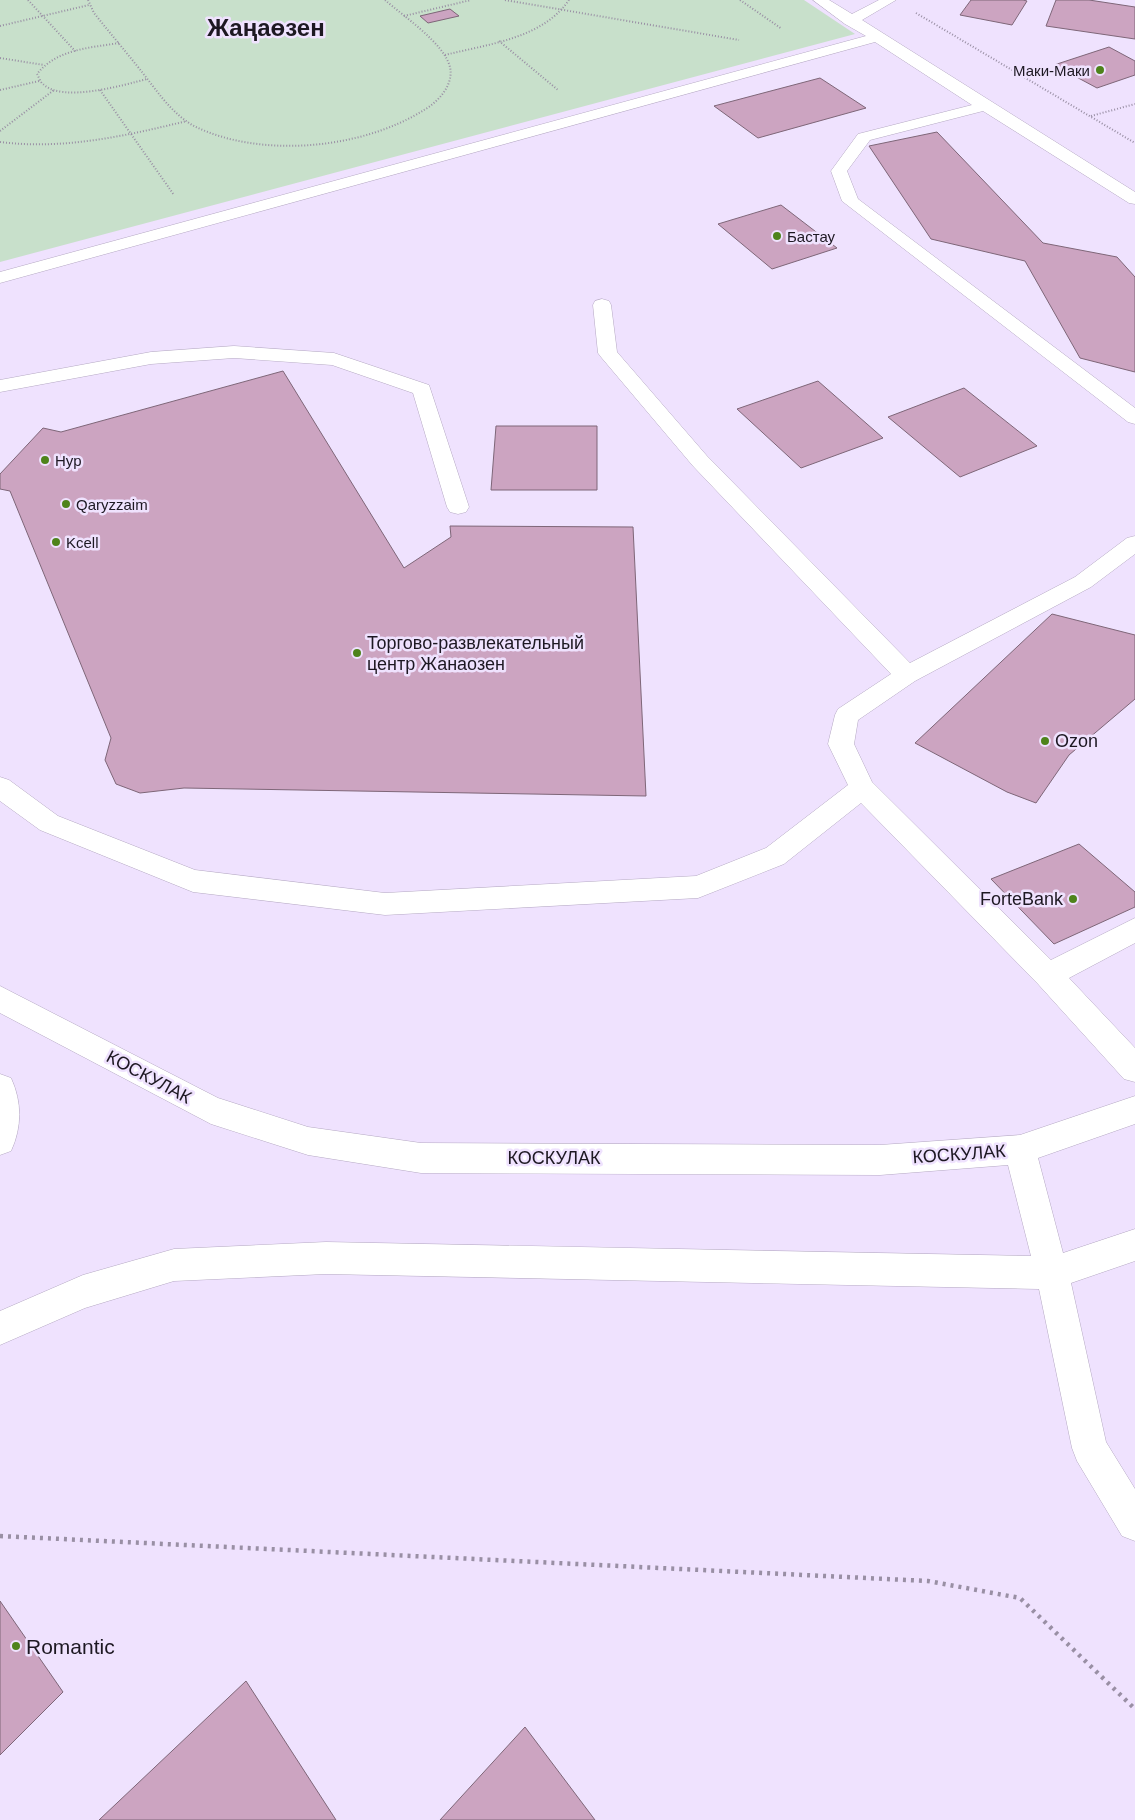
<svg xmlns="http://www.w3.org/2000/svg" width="1135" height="1820" font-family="Arial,sans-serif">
	<rect width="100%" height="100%" fill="#efe2fe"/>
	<!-- green -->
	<polygon fill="#c8e0cb" points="0,0 804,0 855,34 0,262"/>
	<!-- building -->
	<g fill="#cca4c1" stroke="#7e6678">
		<polygon points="971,0 1023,0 1027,1 1012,25 960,15"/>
		<polygon points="1056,0 1089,0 1135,7 1135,39 1046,26"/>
		<polygon points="450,9 459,16 428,23 420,16"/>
		<polygon points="1109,47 1135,61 1135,75 1097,88 1054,65"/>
		<polygon points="820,78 866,108 758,138 714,106"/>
		<polygon points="937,132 1043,243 1117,257 1135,277 1135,372 1080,358 1025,261 931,239 869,146"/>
		<polygon points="781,205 837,248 772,269 718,224"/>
		<polygon points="283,371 404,568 451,537 450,526 633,527 646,796 184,788 140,793 116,784 105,760 111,738 10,491 0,489 0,474 43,428 61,432"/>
		<polygon points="818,381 883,438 801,468 737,409"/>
		<polygon points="964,388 1037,446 960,477 888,417"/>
		<polygon points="496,426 597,426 597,490 491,490"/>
		<polygon points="1052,614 1135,635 1135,699 1069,755 1036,803 1007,792 915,743"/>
		<polygon points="1079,844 1135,892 1135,907 1054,944 991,879"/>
		<polygon points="0,1601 63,1692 0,1755"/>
		<polygon points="246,1681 336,1820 99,1820"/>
		<polygon points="525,1727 595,1820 440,1820"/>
	</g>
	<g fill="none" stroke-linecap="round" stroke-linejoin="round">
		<!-- minor casing -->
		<g stroke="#b5a9c3" stroke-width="1">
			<g id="minor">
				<polygon points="813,0 829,0 852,14 879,0 896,0 862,20 1135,192 1135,204 1129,203 983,111 870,140 847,171 858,199 1135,408 1135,424 1128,422 842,201 831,171 858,134 972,105 875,42 0,283 0,272 866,36 845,24"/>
				<polygon points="602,299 609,301 611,305 617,352 707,456 910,663 1075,577 1127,538 1135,536 1135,554 1091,587 915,681 858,720 854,744 872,782 1051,960 1135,918 1135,943 1069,978 1135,1048 1135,1082 1124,1079 1038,984 861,803 784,864 698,898 385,915 193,892 40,830 0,801 0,777 9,780 58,816 195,870 385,893 696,876 766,848 848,785 828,744 835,715 838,709 891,674 693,466 601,357 598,353 593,305 595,301"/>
				<polygon points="234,346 334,353 429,385 469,507 466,512 458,514 450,512 447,507 413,393 332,365 234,358 151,364 0,392 0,380 151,352"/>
				<polygon points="0,986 218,1098 308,1127 421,1143 880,1145 1020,1135 1135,1096 1135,1124 1038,1158 1063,1253 1135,1229 1135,1261 1071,1283 1106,1442 1135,1489 1135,1541 1122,1536 1077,1461 1072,1448 1039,1289 326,1274 174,1281 85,1308 0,1345 0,1311 83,1275 174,1249 326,1242 1031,1256 1008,1165 880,1175 421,1173 308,1155 211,1124 0,1013"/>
				<path d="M 0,1074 L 11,1078 C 22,1102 22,1127 11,1151 L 0,1155 Z"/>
			</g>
		</g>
		<!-- path-far1 -->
		<g stroke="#998fa4" stroke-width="2" stroke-dasharray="1 2" stroke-linecap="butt">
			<polyline points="28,0 76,52"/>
			<path d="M 88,0 L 94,13 C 110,33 126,52 142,72 C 157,91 172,114 194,126 C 261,159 362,149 424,110 C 438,102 454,85 450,67 C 444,43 403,16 385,0"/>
			<polyline points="505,0 739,40"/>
			<polyline points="740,0 782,29"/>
			<polyline points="916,13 1135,143"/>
			<polyline points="404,16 471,0"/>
			<polyline points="0,26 89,5"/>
			<polyline points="499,41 558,90"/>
			<path d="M 119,43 C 89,48 57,49 37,74 C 39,77 40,82 43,84 C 62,103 124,85 147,79"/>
			<path d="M 445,55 C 488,44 542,39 569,0"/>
			<polyline points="0,58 44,65"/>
			<polyline points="0,90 39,81"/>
			<polyline points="100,90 174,195"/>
			<polyline points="1091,116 1135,104"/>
			<polyline points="0,131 54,90"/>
			<path d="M 0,142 C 64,150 125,136 187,121"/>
		</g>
		<!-- path -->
		<polyline stroke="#998fa4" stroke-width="4.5" stroke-dasharray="3 5" stroke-linecap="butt" points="0,1536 928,1581 1020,1598 1135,1709"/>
		<!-- minor -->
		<use href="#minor" fill="#fff" fill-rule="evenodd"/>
	</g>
	<!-- markers -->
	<g fill="#4e831b" stroke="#efe2fe" stroke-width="2">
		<circle cx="1100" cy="70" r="5"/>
		<circle cx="777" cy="236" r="5"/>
		<circle cx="45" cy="460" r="5"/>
		<circle cx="66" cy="504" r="5"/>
		<circle cx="56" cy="542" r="5"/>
		<circle cx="357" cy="653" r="5"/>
		<circle cx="1045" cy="741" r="5"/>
		<circle cx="1073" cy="899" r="5"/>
		<circle cx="16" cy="1646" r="5"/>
	</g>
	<g text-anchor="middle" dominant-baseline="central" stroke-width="5" stroke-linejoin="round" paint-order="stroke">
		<!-- far-poi labels -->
		<g font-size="15" fill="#1d1822" stroke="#efe2fe" text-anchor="start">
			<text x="1090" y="70" text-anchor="end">Маки-Маки</text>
			<text x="787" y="236">Бастау</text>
			<text x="55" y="460">Нур</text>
			<text x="76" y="504">Qaryzzaim</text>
			<text x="66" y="542">Kcell</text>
		</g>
		<!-- poi labels -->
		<g font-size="18" fill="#1d1822" stroke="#efe2fe" text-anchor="start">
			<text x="367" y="643">Торгово-развлекательный<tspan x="367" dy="21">центр Жанаозен</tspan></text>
			<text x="1055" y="741">Ozon</text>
			<text x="1063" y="899" text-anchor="end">ForteBank</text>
		</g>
		<!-- street labels -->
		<g font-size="18" fill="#1d1822" stroke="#efe2fe">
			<text transform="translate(149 1077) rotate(28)">КОСКУЛАК</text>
			<text transform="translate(959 1154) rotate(-4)">КОСКУЛАК</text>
			<text x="554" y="1158">КОСКУЛАК</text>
		</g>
		<!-- near-poi labels -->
		<g font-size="21" fill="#1d1822" stroke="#efe2fe" text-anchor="start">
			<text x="26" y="1646">Romantic</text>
		</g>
		<!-- far-town labels -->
		<g font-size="24" font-weight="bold" fill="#1d1822" stroke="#efe2fe">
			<text x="266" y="27">Жаңаөзен</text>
		</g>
	</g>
</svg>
